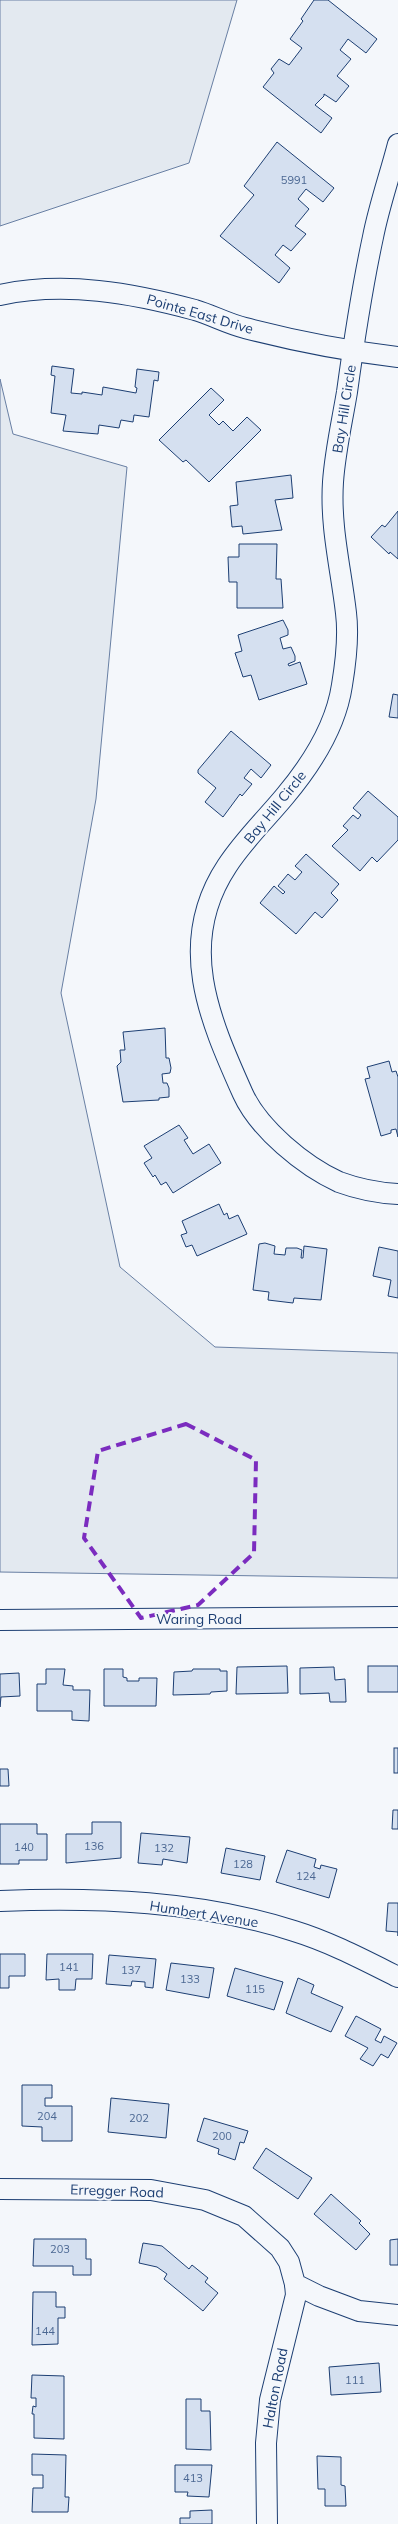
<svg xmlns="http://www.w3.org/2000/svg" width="398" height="2524" font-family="Mulish,sans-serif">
	<rect width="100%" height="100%" fill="#f4f7fb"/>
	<!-- green -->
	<g fill="#e3e9f0" stroke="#687fa3">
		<polygon points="0,0 237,0 189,163 0,226"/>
		<polygon points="0,379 13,434 127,467 96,799 61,993 120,1267 215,1347 398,1353 398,1578 0,1572"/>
	</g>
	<!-- building -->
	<g fill="#d5e0f0" stroke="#1d3f73">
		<polygon points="314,0 328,0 377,39 366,53 348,39 340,50 351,59 337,76 349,86 336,102 324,94 324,96 315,105 332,118 321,133 263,87 274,73 271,69 279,59 289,65 302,48 290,39 303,21 301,19"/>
		<polygon points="277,142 334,188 323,202 306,189 298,199 309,209 295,226 306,234 291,251 283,245 275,255 290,268 279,283 220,236 254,195 244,186"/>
		<polygon points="52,366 74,369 71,393 82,394 82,392 102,395 103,387 136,393 137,388 135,387 137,369 159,372 158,381 154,380 149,417 134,415 133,422 121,420 119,428 99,425 98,434 63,431 66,415 51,413 55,376 51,375"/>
		<polygon points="211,388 224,400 209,415 219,425 223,421 233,431 247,417 261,430 209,482 186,460 183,462 159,440"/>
		<polygon points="291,475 293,498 275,500 282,530 243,534 242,526 232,527 230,506 238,505 236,482"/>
		<polygon points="398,511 398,559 390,552 389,554 371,537 382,525 385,527"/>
		<polygon points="239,544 277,544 276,579 281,579 283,608 237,608 237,582 229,582 228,557 239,557"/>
		<polygon points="283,620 288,630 288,635 280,638 283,649 291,647 295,656 295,661 288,664 289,666 300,662 307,684 259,700 251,675 243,677 235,653 242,651 238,635"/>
		<polygon points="393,694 398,695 398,718 389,717"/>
		<polygon points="231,731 271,765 261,778 251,769 244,778 252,784 242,796 240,794 223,817 205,802 216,788 198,773 198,770"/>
		<polygon points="368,791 398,817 398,840 377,862 372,857 360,871 332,846 348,830 343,826 353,815 358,819 361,815 353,808"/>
		<polygon points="306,854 339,884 331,893 338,900 322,918 315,912 296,934 260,903 274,886 283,894 285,892 278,886 288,874 295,880 302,872 295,866"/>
		<polygon points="165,1028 166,1058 169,1058 171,1068 170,1073 162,1074 163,1083 167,1083 169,1088 169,1097 159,1098 159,1100 123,1102 117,1066 121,1062 120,1050 125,1050 123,1032"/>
		<polygon points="389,1061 392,1072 396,1071 398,1077 398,1137 396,1129 391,1130 391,1133 381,1136 365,1079 370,1078 367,1067"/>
		<polygon points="179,1125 188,1138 184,1140 193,1154 209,1144 221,1163 173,1193 166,1182 161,1185 155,1175 153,1177 144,1163 152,1158 144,1146"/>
		<polygon points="219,1204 224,1215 227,1213 229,1219 238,1215 247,1234 197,1256 192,1245 186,1247 181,1235 187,1233 182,1221"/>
		<polygon points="265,1243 275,1246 274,1254 285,1255 286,1248 297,1248 302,1250 301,1258 303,1258 304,1246 327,1249 321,1300 294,1298 293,1303 268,1300 269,1292 253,1290 259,1244"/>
		<polygon points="379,1247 398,1251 398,1298 388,1296 391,1280 373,1276"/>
		<polygon points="287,1666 288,1693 236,1694 237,1667"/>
		<rect x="368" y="1666" width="30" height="26"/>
		<polygon points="334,1667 335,1680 345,1679 346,1702 330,1702 329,1693 300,1694 300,1668"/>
		<polygon points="46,1669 65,1669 63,1685 73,1686 73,1690 90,1690 89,1721 72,1720 72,1711 37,1711 37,1684 46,1684"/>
		<polygon points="104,1669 123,1669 123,1677 127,1678 127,1681 139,1681 139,1678 157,1678 156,1706 104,1706"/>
		<polygon points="193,1669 220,1669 220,1671 227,1671 227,1691 211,1692 210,1694 173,1695 174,1672 192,1671"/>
		<polygon points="19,1673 20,1696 1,1697 0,1707 0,1674"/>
		<rect x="394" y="1748" width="4" height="25"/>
		<polygon points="0,1769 8,1769 9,1786 0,1786"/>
		<polygon points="393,1810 398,1810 398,1829 392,1829"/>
		<polygon points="92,1822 121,1822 121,1858 66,1863 66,1834 92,1834"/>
		<polygon points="0,1824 37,1824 37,1834 47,1834 47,1860 19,1860 19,1864 0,1864"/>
		<polygon points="141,1833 190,1837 187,1863 163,1859 162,1865 138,1863"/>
		<polygon points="226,1848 265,1856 260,1880 221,1873"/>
		<polygon points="287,1850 316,1859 314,1867 320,1869 321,1865 337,1869 329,1898 276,1882"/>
		<polygon points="388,1903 398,1903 398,1936 398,1932 386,1931"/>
		<polygon points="0,1954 25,1954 25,1976 9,1976 9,1988 0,1988"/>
		<polygon points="47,1954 93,1954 92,1979 76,1979 75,1990 59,1990 59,1979 46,1980"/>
		<polygon points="109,1955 156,1959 153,1988 145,1987 145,1982 132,1981 131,1986 106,1984"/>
		<polygon points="171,1963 214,1968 209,1998 166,1990"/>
		<polygon points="235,1968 283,1982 274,2010 227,1996"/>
		<polygon points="298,1978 314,1985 311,1993 343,2007 331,2032 286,2013"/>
		<polygon points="356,2016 381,2029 375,2040 381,2043 384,2036 397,2043 388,2058 381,2054 373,2066 360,2059 368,2048 345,2036"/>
		<polygon points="22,2085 52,2085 52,2098 45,2098 45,2106 72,2106 72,2141 42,2141 42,2127 22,2126"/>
		<polygon points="111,2098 169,2104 166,2138 108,2132"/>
		<polygon points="204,2118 248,2131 244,2143 240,2142 235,2160 218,2154 219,2149 197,2141"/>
		<polygon points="266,2148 312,2178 298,2199 253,2168"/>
		<polygon points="331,2194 361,2221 359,2223 370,2234 356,2250 314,2214"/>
		<polygon points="34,2239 86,2239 86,2259 91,2259 91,2275 73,2275 73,2266 33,2266"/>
		<polygon points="398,2239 398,2265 390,2265 390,2240"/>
		<polygon points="143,2243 162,2246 189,2269 192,2265 208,2278 205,2282 218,2293 203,2311 164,2279 167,2274 157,2267 139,2263"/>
		<polygon points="33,2292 56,2292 56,2307 65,2307 65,2318 58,2318 58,2344 32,2345"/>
		<polygon points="379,2363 381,2392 331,2395 329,2367"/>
		<polygon points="32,2375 64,2376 64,2439 34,2438 34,2414 32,2414 33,2406 36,2407 36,2398 31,2398"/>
		<polygon points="186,2399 201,2399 201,2411 210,2411 211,2450 186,2449"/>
		<polygon points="32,2454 66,2455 65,2497 69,2497 68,2512 32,2512 33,2488 43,2488 43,2475 32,2475"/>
		<polygon points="317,2456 341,2457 341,2485 345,2486 346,2506 325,2506 325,2489 318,2489"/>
		<polygon points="175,2465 212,2465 209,2497 187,2496 188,2492 175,2492"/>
		<polygon points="212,2510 212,2524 180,2524 180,2518 190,2518 190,2511"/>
	</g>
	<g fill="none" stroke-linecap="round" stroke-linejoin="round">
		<!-- minor casing -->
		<g stroke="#1d3f73" stroke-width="22">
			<g id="minor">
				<path d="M 398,144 C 390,175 379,206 373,237 C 362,288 354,341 347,392 C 342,422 335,452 333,482 C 330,527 341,569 346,613 C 349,637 346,661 342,685 C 336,726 311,765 285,796 C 266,819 243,841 227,866 C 176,943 209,1018 243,1094 C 259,1129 304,1166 339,1182 C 358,1189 378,1193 398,1194"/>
				<path d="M 0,295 C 65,281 132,293 195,310 C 212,315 228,324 245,328 C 295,341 346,351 398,357"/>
				<polyline points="0,1620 398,1617"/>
				<path d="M 0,1901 C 97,1897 201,1901 294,1931 C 330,1942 364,1960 398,1977"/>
				<polyline points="0,2189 151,2190 205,2200 244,2216 280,2248 289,2262 295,2284 319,2296 359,2311 398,2315"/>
				<polyline points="267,2524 266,2443 270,2400 296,2295 295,2284"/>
			</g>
		</g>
		<!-- minor -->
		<use href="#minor" stroke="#f4f7fb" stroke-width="20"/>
	</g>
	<!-- marked area -->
	<path fill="none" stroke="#7b2cbf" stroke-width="4" stroke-dasharray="10 6" stroke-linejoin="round" d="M 186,1424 L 256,1460 L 254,1553 L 198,1605 L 141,1618 L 84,1538 L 98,1451 Z"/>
	<g text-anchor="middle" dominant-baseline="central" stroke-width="4" stroke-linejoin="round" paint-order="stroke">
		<!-- number labels -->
		<g font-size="11" fill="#4b6792">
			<text x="294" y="180">5991</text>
			<text x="94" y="1846">136</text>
			<text x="24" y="1847">140</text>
			<text x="164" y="1848">132</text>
			<text x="243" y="1864">128</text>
			<text x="306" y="1876">124</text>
			<text x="69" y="1967">141</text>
			<text x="131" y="1970">137</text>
			<text x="190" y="1979">133</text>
			<text x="255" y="1989">115</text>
			<text x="47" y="2116">204</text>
			<text x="139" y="2118">202</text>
			<text x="222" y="2136">200</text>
			<text x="60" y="2249">203</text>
			<text x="45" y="2331">144</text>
			<text x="355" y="2380">111</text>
			<text x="193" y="2478">413</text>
		</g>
		<!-- street labels -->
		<g font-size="14" fill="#1d3f73" stroke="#f4f7fb">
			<text transform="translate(200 314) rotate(16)">Pointe East Drive</text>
			<text transform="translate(344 409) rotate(-81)">Bay Hill Circle</text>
			<text transform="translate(275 807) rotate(-51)">Bay Hill Circle</text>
			<text x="199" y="1619">Waring Road</text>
			<text transform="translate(204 1914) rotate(9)">Humbert Avenue</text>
			<text transform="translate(117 2191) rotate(2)">Erregger Road</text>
			<text transform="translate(275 2388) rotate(-79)">Halton Road</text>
		</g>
	</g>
</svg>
